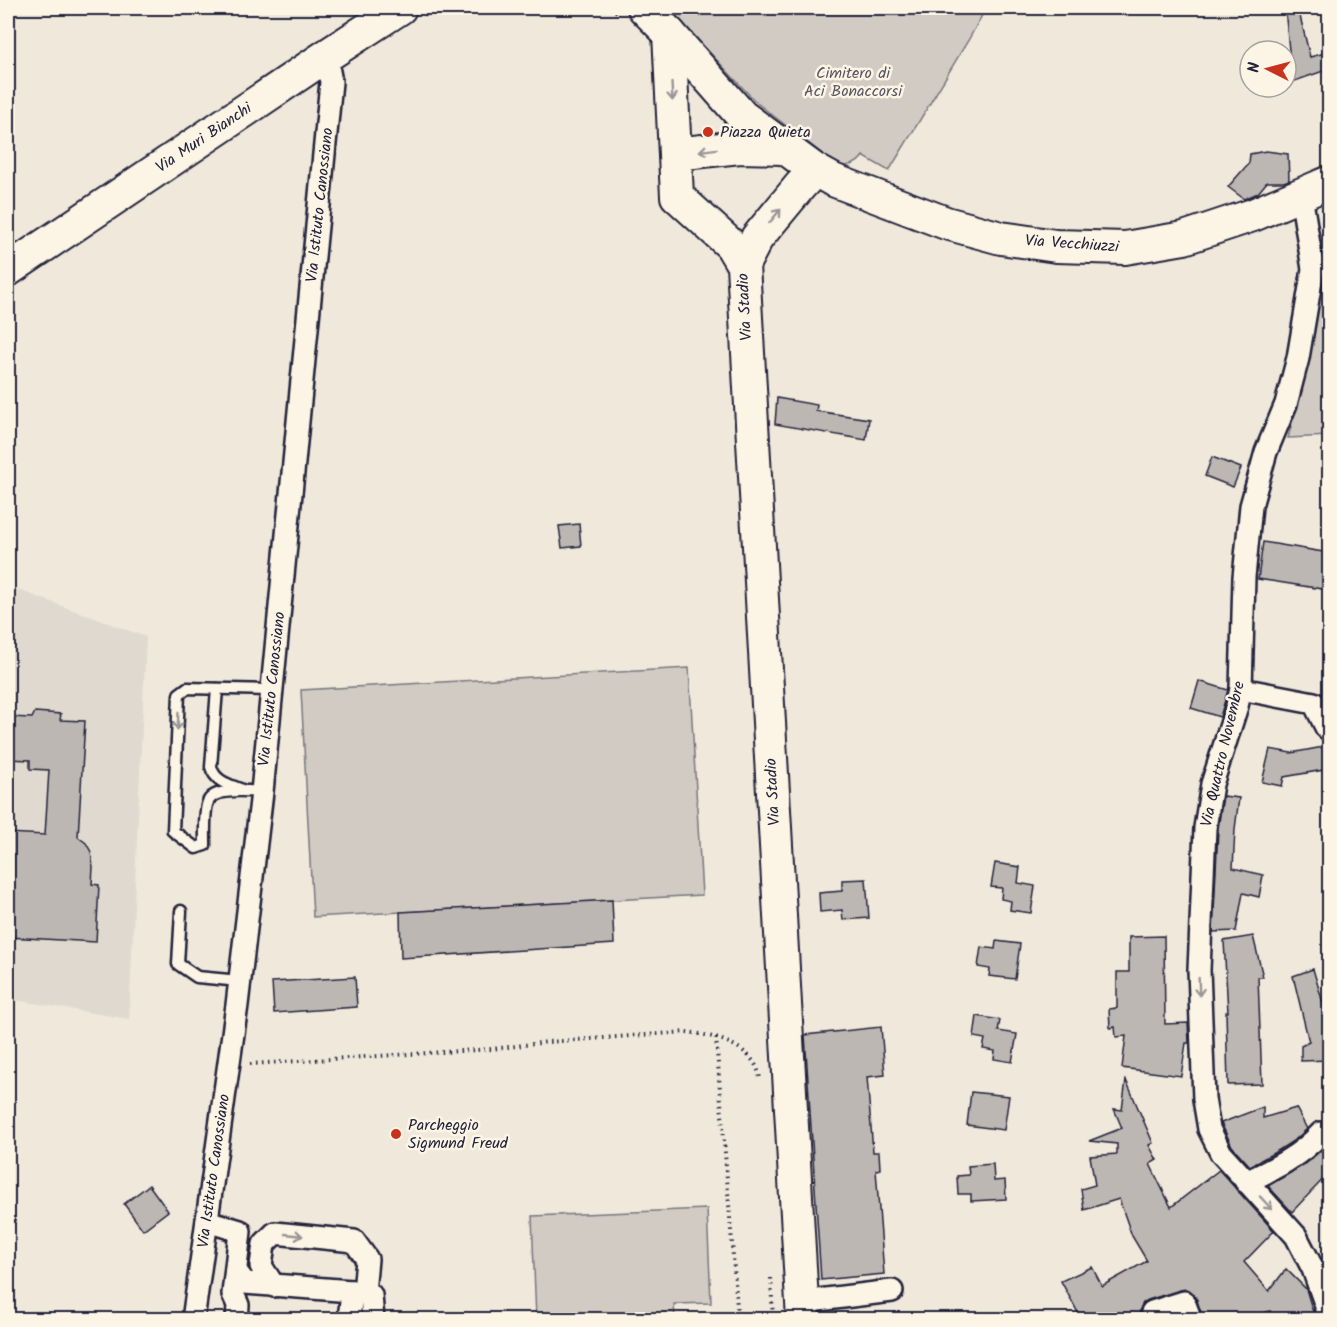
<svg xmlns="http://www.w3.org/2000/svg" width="1337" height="1327" font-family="Kalam,sans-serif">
	<rect width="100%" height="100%" fill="#efe8db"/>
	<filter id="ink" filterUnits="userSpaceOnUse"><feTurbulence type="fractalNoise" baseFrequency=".0167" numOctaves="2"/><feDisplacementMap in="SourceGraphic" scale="12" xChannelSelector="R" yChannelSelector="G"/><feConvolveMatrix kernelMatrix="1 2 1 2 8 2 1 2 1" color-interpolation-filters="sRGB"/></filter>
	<g filter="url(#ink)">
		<!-- built -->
		<polygon fill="#e0d9cf" points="8,586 146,637 129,1019 8,999"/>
		<!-- green -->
		<g fill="#d1cbc3" stroke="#7a767f" stroke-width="1.5">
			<path d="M 668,8 L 986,8 L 969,39 L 889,171 L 863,156 C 857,165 849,166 838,166 L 757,103 Z"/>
			<polygon points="1329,203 1329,436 1288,438 1308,361 1324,261 1323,206"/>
			<polygon points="689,668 702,895 313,917 301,690"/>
			<polygon points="707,1209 711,1303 674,1304 675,1319 536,1319 532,1216"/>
		</g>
		<!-- building -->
		<g fill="#bcb7b3" stroke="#22223b" stroke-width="1.5">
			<polygon points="1285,8 1298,8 1310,57 1329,52 1329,69 1292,82"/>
			<polygon points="1266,151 1288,154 1289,180 1284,182 1267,182 1258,193 1244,199 1228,187 1249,163 1250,154"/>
			<polygon points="777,398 817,405 816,411 869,419 866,440 775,424"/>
			<polygon points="1212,457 1241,468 1233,487 1205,476"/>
			<polygon points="579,524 581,546 562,548 559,526"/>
			<polygon points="1263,542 1329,553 1329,590 1258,579"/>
			<polygon points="1199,681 1228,690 1220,717 1191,708"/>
			<polygon points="35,712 61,714 60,720 85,721 78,837 86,843 91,852 93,867 92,884 99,885 96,942 8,937 8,833 45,835 49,770 30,769 30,760 8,759 8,717 32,718"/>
			<polygon points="1329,746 1329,769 1284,777 1282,786 1262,782 1270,749 1291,753"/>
			<polygon points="1223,796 1239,798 1235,829 1233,868 1263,875 1259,897 1243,893 1236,931 1213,932 1218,829"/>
			<polygon points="995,863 1020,867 1018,883 1035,886 1031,913 1010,910 1011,901 1001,899 1002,888 991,887"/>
			<polygon points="866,879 869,918 843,920 842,910 820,912 819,893 842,891 842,880"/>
			<polygon points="612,900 614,944 401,958 400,912"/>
			<polygon points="1164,936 1165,1024 1188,1023 1189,1043 1186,1043 1181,1076 1122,1068 1126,1036 1116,1037 1115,1027 1110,1028 1109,1009 1117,1008 1117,972 1129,972 1129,937"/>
			<polygon points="1253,936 1263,977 1258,977 1262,1084 1228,1085 1226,1012 1228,1012 1224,941"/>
			<polygon points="996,941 1020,944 1015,979 989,976 990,969 978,967 981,947 995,949"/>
			<polygon points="1313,969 1329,1023 1329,1060 1301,1061 1301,1046 1309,1042 1293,976"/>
			<polygon points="355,977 357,1007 274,1013 272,982"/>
			<polygon points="977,1016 1000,1020 998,1031 1017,1034 1012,1062 994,1059 995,1051 983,1049 985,1039 974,1037"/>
			<polygon points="881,1027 885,1075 867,1077 873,1152 879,1152 880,1169 876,1170 884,1274 821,1280 805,1035"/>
			<polygon points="1126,1080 1153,1143 1149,1145 1157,1160 1150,1164 1171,1207 1219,1170 1274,1231 1244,1262 1269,1291 1286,1269 1306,1289 1313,1312 1306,1320 1277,1320 1270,1311 1243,1320 1203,1320 1196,1297 1192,1292 1186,1289 1180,1290 1148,1300 1143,1303 1140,1310 1140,1315 1142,1320 1082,1320 1061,1281 1092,1267 1102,1286 1147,1261 1132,1236 1119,1199 1084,1210 1081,1189 1095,1185 1090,1156 1117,1154 1117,1144 1089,1141 1122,1128 1114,1109 1122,1110"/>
			<polygon points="971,1092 1009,1096 1004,1130 967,1125"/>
			<polygon points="1263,1107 1263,1118 1296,1108 1307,1129 1296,1139 1279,1150 1250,1166 1232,1146 1221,1123"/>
			<polygon points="1329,1143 1329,1173 1292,1212 1268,1186 1302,1166"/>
			<polygon points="993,1164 994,1181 1005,1180 1006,1199 971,1201 971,1194 958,1194 957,1176 969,1175 968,1166"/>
			<polygon points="149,1185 168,1211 143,1230 124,1204"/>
		</g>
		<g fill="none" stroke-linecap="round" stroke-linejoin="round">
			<!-- lane casing -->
			<g stroke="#22223b" stroke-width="15">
				<g id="lane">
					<path d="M 217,689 L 211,767 C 215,781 227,784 240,789"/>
					<path d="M 262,792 C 249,791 214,787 208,802 C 204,810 205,835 205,845 L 196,848 L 173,831 L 179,694 L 187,688 L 272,690"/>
					<polyline points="181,911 178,964 197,977 240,981"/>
				</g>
			</g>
			<!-- street casing -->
			<g stroke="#22223b" stroke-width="26">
				<g id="street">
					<polyline points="1301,195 1313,269 1298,358 1286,404 1266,452 1251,506 1244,577 1241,689 1237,706 1212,784 1205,828 1199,970 1204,1099 1209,1129 1221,1153 1296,1236 1313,1269 1326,1306 1326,1320"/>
					<polyline points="1241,689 1314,703 1326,727 1330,731"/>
					<path d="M 1246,1182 C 1274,1169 1300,1156 1321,1133"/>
					<polyline points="207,1221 240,1231 233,1294 238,1305 237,1320"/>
					<polyline points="236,1271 245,1283 352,1291 371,1295 373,1320"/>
					<polyline points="274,1286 261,1266 264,1244 275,1233 354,1241 367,1259 364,1293"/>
					<polyline points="802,1302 892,1291"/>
					<polyline points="1152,1312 1184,1302 1191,1320"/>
					<polyline points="193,1320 237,1005 262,792 331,82 326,56"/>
					<polyline points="349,1320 352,1291"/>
				</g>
			</g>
			<!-- secondary casing -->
			<g stroke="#22223b" stroke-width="36">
				<g id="secondary">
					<polyline points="644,8 669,33 742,116 815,170 833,180 946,223 1001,238 1056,246 1125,248 1184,238 1253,215 1330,182"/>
					<polyline points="669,33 677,196 731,245 743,265 803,1320"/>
					<polyline points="675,154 740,147 783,148"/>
					<polyline points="743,265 757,238 800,186 815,170"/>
					<polyline points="8,270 326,56 400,8"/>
				</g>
			</g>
			<!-- path -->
			<g stroke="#22223b" stroke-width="4" stroke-dasharray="1.5 4.5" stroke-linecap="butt">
				<polyline points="610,8 619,13"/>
				<polyline points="425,15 438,8"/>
				<polyline points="716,1038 738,1320"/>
				<path d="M 250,1064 L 492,1049 L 548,1042 L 686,1032 C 714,1035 756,1046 760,1079"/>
				<polyline points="771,1278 773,1320"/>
			</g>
			<!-- lane -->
			<use href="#lane" stroke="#fcf5e5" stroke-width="10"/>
			<!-- street -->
			<use href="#street" stroke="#fcf5e5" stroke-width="21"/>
			<!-- secondary -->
			<use href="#secondary" stroke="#fcf5e5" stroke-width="32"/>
		</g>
		<!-- one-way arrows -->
		<defs><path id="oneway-shaft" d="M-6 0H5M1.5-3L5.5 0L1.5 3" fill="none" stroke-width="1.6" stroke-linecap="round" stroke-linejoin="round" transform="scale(1.5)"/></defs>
		<g stroke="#9a9698">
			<use href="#oneway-shaft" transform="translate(672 92) rotate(87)"/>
			<use href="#oneway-shaft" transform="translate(708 150) rotate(173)"/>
			<use href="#oneway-shaft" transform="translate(775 216) rotate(-51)"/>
			<use href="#oneway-shaft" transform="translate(178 721) rotate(93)"/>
			<use href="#oneway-shaft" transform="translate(1199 987) rotate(88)"/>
			<use href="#oneway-shaft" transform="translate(1266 1203) rotate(47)"/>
			<use href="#oneway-shaft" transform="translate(294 1235) rotate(6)"/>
		</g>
	</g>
	<!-- markers -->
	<g fill="#c8321e" stroke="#fcf5e5" stroke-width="2">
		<circle cx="708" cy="132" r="6"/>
		<circle cx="396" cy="1134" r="6"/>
	</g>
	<g text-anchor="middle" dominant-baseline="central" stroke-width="5" stroke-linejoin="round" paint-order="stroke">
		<!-- park labels -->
		<g font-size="16" fill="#575564" stroke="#fcf5e5">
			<text x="853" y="73">Cimitero di<tspan x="853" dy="18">Aci Bonaccorsi</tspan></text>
		</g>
		<!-- poi labels -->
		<g font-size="16" fill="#22223b" stroke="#fcf5e5" text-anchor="start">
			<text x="720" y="132">Piazza Quieta</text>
			<text x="408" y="1125">Parcheggio<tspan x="408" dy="18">Sigmund Freud</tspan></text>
		</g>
		<!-- street labels -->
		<g font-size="16" fill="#22223b" stroke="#fcf5e5">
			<text transform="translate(204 138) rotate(-34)">Via Muri Bianchi</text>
			<text transform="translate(320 205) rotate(-84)">Via Istituto Canossiano</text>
			<text transform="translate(1072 244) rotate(4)">Via Vecchiuzzi</text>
			<text transform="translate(745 307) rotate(-93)">Via Stadio</text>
			<text transform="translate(272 689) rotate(-84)">Via Istituto Canossiano</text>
			<text transform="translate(1223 754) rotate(-77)">Via Quattro Novembre</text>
			<text transform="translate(773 792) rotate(-93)">Via Stadio</text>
			<text transform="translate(214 1171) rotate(-82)">Via Istituto Canossiano</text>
		</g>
	</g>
	<!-- margin -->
	<rect width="1337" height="1327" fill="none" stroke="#fcf5e5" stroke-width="30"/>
	<rect x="15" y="15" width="1307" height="1297" fill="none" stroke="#22223b" stroke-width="2" filter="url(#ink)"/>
	<!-- north arrow -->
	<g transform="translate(1268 69) rotate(276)"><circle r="28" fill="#fcf5e5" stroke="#a5a1a1" stroke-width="1.5"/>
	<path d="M0-4.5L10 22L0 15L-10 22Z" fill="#c8321e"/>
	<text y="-9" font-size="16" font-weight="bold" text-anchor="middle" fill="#22223b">N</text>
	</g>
</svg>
